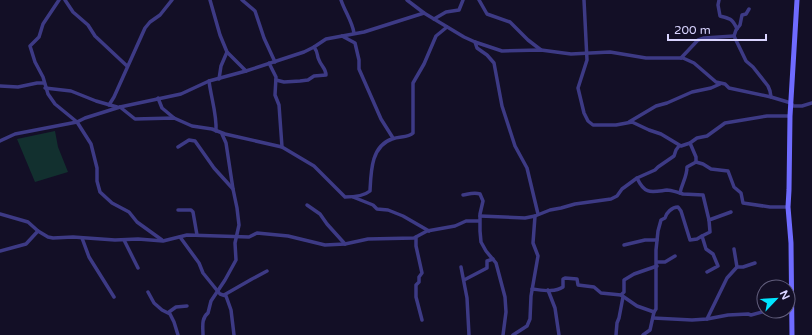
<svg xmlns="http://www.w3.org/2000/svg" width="812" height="335" font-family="'Varela Round',sans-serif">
	<rect width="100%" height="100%" fill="#130f26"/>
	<!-- park -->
	<polygon fill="#12302f" points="55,131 58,147 68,172 35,182 17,139"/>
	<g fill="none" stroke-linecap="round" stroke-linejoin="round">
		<!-- street -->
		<g stroke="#3d3a85" stroke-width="3.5">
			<polyline points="59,0 43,24 39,37 30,46 35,62 43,77 48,94 55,104 77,122 91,144 97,168 97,181 100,192 112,203 129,212 137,222 162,240"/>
			<polyline points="65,0 73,12 88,25 95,36 127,66"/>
			<polyline points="210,0 220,35 227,52 246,71"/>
			<polyline points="242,0 255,11 264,38 275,62"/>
			<path d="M 341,0 C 345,12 352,21 354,33"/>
			<polyline points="407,0 424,13 464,37 475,42 502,51 541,50 571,54 610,52 646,58 683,58 694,63 716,82 725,84 729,88 771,97 791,103 793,106 802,106 812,103"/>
			<polyline points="479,0 487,14 510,22 528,40 541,50"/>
			<polyline points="584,0 587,60 578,88 584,113 588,121 593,125 616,125 632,122 649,130 661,134 681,146 690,143 697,138 707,136 725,123 767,116 790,116"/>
			<path d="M 719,0 L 718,5 L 720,16 C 730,19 732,18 737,29"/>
			<polyline points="749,9 746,14 742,15 740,25 736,30 734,36 746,61 753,67 768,86 770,91 771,97"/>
			<polyline points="434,19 446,12 459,10 463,0"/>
			<polyline points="342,36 355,43 359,60 359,69 381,119 393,138"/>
			<polyline points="475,42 477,48 487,55 494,63 502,106 515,146 527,168 538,214"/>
			<polyline points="681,58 698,40 704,38 734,36"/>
			<polyline points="269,63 276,77 275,95 279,105 282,147"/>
			<polyline points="219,79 221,66 227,52"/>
			<path d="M 276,80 L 284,82 L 300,81 L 308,80 L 314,76 L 326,75 C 326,68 321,66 319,60 C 316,54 319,54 314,47"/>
			<path d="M 209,81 C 211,98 217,114 216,131"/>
			<polyline points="0,86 18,87 37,83 44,83"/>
			<polyline points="45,88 71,91 96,101 117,107"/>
			<polyline points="158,98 162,108 174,118"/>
			<polyline points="109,105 114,97 145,28 150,22 160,15 172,0"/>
			<path d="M 120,107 L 135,119 L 174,118 L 192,126 L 212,129 L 225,134 L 282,147 L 314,166 L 345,197 C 353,197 364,196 370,191 C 371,172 371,146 392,139 C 400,136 408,138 413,133 L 413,83 L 424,64 L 436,36 L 447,27"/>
			<polyline points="629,122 656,106 667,103 692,92 711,88 720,84"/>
			<polyline points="222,134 226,143 233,189"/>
			<polyline points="0,141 15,134 77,122 85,118 120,107 181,94 209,81 246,71 304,52 314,47 326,39 364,32 424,13"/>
			<polyline points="690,143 696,157 696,162"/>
			<path d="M 178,147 L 189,140 L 195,141 L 214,168 L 233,189 L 237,208 L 239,225 L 235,243 L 236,260 L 225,280 L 211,301 L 208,313 C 201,318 203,328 203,335"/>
			<path d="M 637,178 C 645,195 651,192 667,190 C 671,190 676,192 680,193 C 682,183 687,177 687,167 L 696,162 L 703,164 L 711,169 L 728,171 L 734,187 L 741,193 L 743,203 L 770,207 L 788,207"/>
			<polyline points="680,193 683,194 703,195 709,220"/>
			<path d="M 463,195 C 469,194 474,192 480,194 L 483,201 L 480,214 L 480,231 L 481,242 L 486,251 L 496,263 L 505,297 L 506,312 L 503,335"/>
			<polyline points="353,197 373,205 377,209 388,210 403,216 429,231"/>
			<polyline points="307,205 320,214 327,224 345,244"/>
			<polyline points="178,210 191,210 193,212 197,235"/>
			<polyline points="0,214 28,222 38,231 48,237 53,238 73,237 115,240 138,239 163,241 187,235 249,237 257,233 288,236 325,245 345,244 368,239 414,238 427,231 455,226 466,221 479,221"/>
			<polyline points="480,216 525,218 535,216 550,210 561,208 575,204 611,199 617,196 622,189 637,178 655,170 658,167 674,156 676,150 679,146"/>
			<polyline points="180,237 199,263 203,273 220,294 226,296 231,310 234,335"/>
			<polyline points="416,237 416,246 422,273 419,277 419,282 416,285 416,297 422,320"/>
			<polyline points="82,238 89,257 114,297"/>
			<polyline points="124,240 138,268"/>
			<polyline points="624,245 645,240 657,240"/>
			<polyline points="0,251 26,244 38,231"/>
			<polyline points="657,262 665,262 675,256"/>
			<polyline points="461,267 467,298 469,335"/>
			<polyline points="737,267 743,267 755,263"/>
			<polyline points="707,272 718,266 713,254 706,249 702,236 710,232 709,220 731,212"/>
			<polyline points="464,280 487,268 487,261 493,259"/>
			<path d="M 532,289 C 542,290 554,293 563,287 L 563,279 L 565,278 L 577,279 L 578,285 L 594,287 L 601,293 L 621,295 L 637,306 L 654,312"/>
			<polyline points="548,290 555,308 559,335"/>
			<polyline points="148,292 154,303 162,310 170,314 174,322 178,335"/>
			<polyline points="224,295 252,279 267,271"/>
			<polyline points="621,295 624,292 624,280 634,274 657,266"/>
			<polyline points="169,312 176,307 187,306"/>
			<polyline points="653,318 692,320 707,319 728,315 748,314 751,315 766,311"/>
			<polyline points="707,319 727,278 737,267 734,249"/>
			<polyline points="513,335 527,326 530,319 531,296 538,256 533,243 535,216"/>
			<polyline points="616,335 617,323 619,318 623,297"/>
			<path d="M 643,335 L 650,330 L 654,312 L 656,309 L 656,250 L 658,231 L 661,220 L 665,218 C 666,213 672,207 678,207 L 681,211 L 690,240 L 697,239 L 702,236"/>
		</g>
		<!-- secondary -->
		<polyline stroke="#6f6bff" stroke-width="5" points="792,335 791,243 788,207 789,190 790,116 797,0"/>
	</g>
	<!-- north arrow -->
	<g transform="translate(776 299) rotate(65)"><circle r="19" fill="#130f26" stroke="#625e7d"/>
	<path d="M0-3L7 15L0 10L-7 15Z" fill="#00e5ff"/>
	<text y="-6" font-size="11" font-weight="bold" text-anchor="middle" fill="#d9d4ff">N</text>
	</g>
	<!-- scale -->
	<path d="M668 34v6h98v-6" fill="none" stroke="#d9d4ff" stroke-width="2"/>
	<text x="674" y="34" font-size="12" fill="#d9d4ff" stroke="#130f26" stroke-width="3" paint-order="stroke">200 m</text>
</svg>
